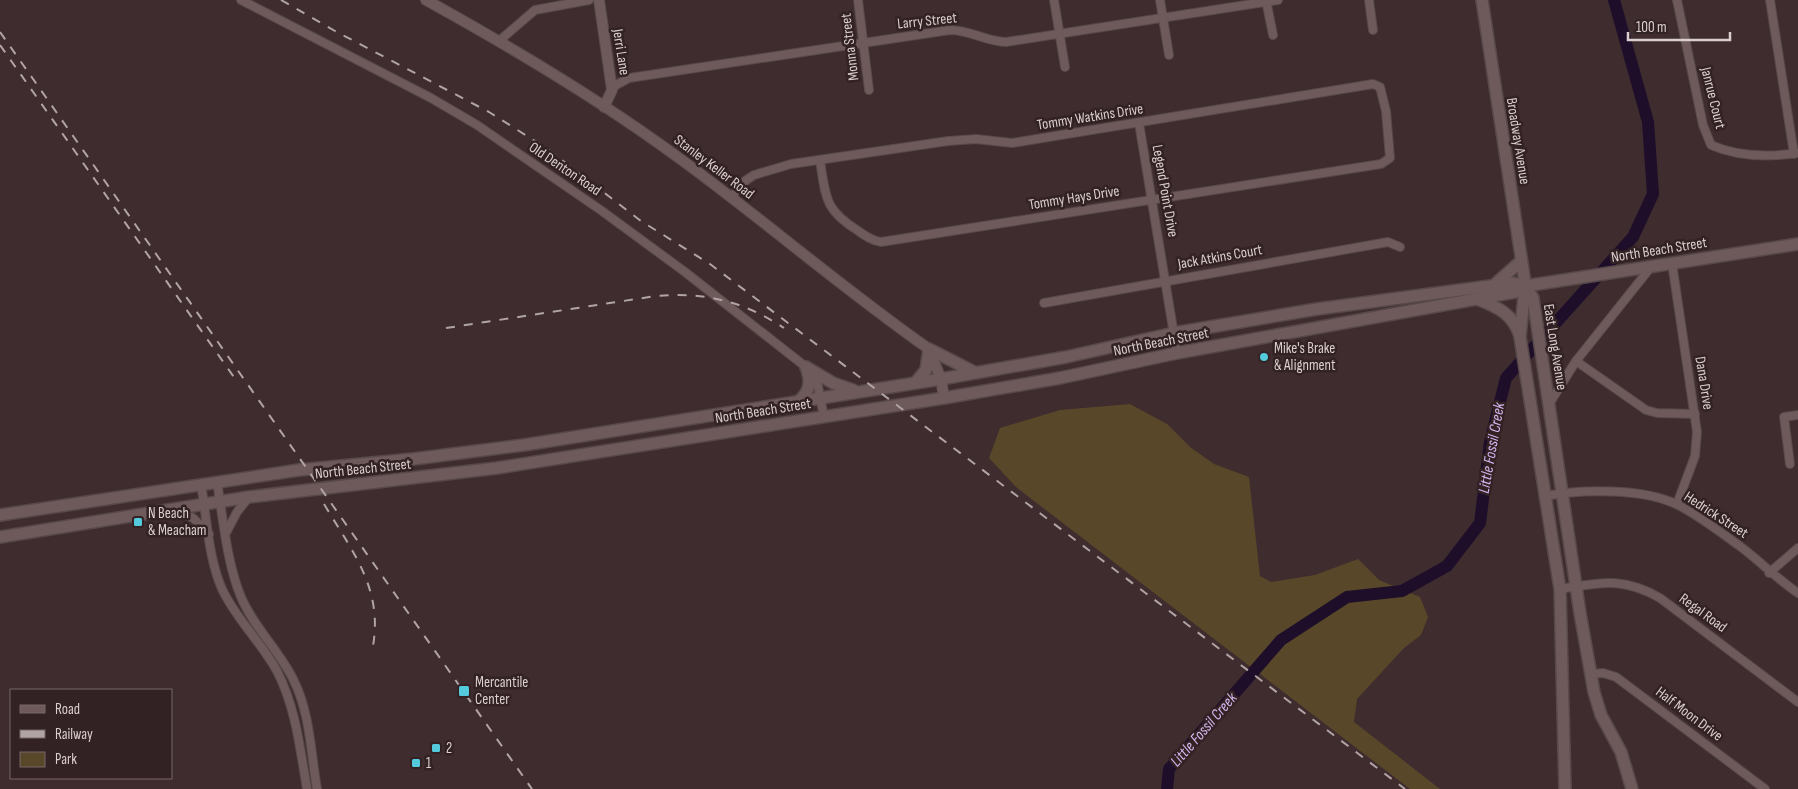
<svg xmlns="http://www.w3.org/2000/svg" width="1798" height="789" font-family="'Sofia Sans Condensed',sans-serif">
	<rect width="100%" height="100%" fill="#3e2c2e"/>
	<!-- green -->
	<polygon fill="#59472a" points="1130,404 1167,424 1190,447 1214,464 1249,477 1260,576 1271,582 1315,575 1358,559 1379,580 1420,597 1428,617 1421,635 1404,648 1357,699 1354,722 1440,789 1410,789 1034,501 1016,487 989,458 1000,428 1060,410"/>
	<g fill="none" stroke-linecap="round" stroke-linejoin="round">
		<!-- river -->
		<polyline stroke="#1e0e2a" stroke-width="12" points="1167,789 1169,769 1281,640 1347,597 1402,591 1447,566 1480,523 1490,442 1506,378 1633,237 1653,194 1648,122 1614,0"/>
		<!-- minor casing -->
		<g stroke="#57484a" stroke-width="10">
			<g id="minor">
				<polyline points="241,0 431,98 477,125 602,211 685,272 806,367 817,381 824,417"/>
				<polyline points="858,0 869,90"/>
				<polyline points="1054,0 1065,67"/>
				<polyline points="1160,0 1169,55"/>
				<polyline points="1266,0 1273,35"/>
				<polyline points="1369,0 1373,30"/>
				<path d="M 1677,0 L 1703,125 L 1711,145 C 1738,157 1770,157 1798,153"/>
				<polyline points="1770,0 1794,154"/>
				<polyline points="499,41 535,10 589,0"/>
				<path d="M 612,90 L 616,85 L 629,78 L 950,30 C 970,30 987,42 1006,42 L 1278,0"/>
				<polyline points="1139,123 1177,353"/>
				<path d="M 731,198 L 742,183 L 754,175 L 791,164 L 948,141 L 976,139 L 1012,143 L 1373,84 L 1380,87 L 1386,111 L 1390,158 L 1381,164 L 881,242 C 872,241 864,235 857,230 C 824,209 826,197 820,161"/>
				<polyline points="1672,263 1697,432 1695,456 1677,504"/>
				<polyline points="1044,303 1388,242 1400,247"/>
				<polyline points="1576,361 1646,410 1657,413 1695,414"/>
				<polyline points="1549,404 1576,361 1651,267"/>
				<polyline points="1790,464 1784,417 1798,415"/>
				<path d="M 217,482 C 223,518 227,564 241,597 C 254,628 280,651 294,681 C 310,713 311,754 317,789"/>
				<path d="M 201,484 C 207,518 208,557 222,589 C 236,619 261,642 277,671 C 296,708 300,749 307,789"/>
				<path d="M 1545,496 C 1582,489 1644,488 1678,505 C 1698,515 1723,534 1741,547 C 1761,562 1777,579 1798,593"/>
				<polyline points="176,511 193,518 209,534"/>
				<polyline points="226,533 237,512 249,497"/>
				<polyline points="1769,573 1798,548"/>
				<path d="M 1560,589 C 1600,583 1622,576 1660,598 L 1798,702"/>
				<polyline points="1591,674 1603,673 1616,677 1765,789"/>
			</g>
		</g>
		<!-- tertiary casing -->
		<g stroke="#57484a" stroke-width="12">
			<g id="tertiary">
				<path d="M 426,0 C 513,48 599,99 679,158 C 764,220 843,289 929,349 L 941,379 L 944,398"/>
				<polyline points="599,0 612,90 604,107"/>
			</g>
		</g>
		<!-- secondary casing -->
		<g stroke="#57484a" stroke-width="14">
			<g id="secondary">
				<polyline points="1482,0 1524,276 1525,286 1533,298 1580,613 1594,692 1601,715 1621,752 1632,789"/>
				<polyline points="1493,286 1521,261"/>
				<polyline points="1525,286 1520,337 1560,589 1565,789"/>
				<path d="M 1477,299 C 1498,307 1513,314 1520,336"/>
				<polyline points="806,367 833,383 853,390"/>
				<polyline points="916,382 926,370 929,349 974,372"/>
				<path d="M 799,401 C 811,390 811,381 806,367"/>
				<polyline points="0,515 299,470 413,459 524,445 941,379 1066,357 1174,333 1317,309 1513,283 1525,286 1798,244"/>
				<polyline points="0,537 249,497 497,468 944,398 1060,378 1177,353 1515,292 1525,286"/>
			</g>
		</g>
		<!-- minor -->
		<use href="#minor" stroke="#6e5a5b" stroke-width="8"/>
		<!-- tertiary -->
		<use href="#tertiary" stroke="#6e5a5b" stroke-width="10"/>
		<!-- secondary -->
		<use href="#secondary" stroke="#6e5a5b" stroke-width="11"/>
		<!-- rail -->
		<g stroke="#b1a4a5" stroke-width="2" stroke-dasharray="9 9" stroke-linecap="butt">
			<polyline points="281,0 335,31 489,112 546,148 641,221 710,264 1405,789"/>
			<polyline points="0,32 532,789"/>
			<polyline points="0,45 236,380"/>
			<path d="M 446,328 L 656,296 C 705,292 743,301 784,328"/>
			<path d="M 324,504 C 352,551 383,588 373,646"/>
		</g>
	</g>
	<!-- markers -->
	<g fill="#54cadd" stroke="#332224" stroke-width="2">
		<circle cx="1264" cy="357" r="5"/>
		<rect x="133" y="517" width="10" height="10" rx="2.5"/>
		<rect x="458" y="685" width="12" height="12" rx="2.5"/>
		<rect x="431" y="743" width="10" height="10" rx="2.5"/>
		<rect x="411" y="758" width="10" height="10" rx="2.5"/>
	</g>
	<g text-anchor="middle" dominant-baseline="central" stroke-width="5" stroke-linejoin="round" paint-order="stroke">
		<!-- street labels -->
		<g font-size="15" fill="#dacecf" stroke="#332224">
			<text transform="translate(927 21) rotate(-6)">Larry Street</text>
			<text transform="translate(850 47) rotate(-97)">Monna Street</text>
			<text transform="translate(621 52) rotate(81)">Jerri Lane</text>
			<text transform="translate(1713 98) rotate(76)">Janrue Court</text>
			<text transform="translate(1090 117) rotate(-9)">Tommy Watkins Drive</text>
			<text transform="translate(1518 141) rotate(81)">Broadway Avenue</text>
			<text transform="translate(714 167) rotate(37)">Stanley Keller Road</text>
			<text transform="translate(565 169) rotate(34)">Old Denton Road</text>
			<text transform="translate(1165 191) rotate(80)">Legend Point Drive</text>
			<text transform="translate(1074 198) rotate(-9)">Tommy Hays Drive</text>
			<text transform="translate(1659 250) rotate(-9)">North Beach Street</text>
			<text transform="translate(1220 257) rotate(-10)">Jack Atkins Court</text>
			<text transform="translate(1161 342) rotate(-11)">North Beach Street</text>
			<text transform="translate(1555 347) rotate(81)">East Long Avenue</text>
			<text transform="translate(1704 383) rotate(81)">Dana Drive</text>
			<text transform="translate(763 411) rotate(-9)">North Beach Street</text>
			<text transform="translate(363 469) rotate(-6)">North Beach Street</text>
			<text transform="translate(1716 515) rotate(33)">Hedrick Street</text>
			<text transform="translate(1703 613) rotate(36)">Regal Road</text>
			<text transform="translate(1689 714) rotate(37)">Half Moon Drive</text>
		</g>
		<!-- poi labels -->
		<g font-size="15" fill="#dacecf" stroke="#332224" text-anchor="start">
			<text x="1274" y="348">Mike's Brake<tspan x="1274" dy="17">&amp; Alignment</tspan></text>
			<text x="148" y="513">N Beach<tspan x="148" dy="17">&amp; Meacham</tspan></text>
			<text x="475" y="682">Mercantile<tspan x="475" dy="17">Center</tspan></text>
			<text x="446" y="748">2</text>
			<text x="426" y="763">1</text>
		</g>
		<!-- water labels -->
		<g font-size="16" font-style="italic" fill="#d4b6f0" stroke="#332224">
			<text transform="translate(1492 448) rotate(-80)">Little Fossil Creek</text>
			<text transform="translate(1204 730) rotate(-49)">Little Fossil Creek</text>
		</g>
	</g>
	<!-- legend -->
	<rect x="10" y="689" width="162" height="90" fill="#332224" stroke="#766768"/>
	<rect x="20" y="705" width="25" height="8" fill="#6e5a5b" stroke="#766768"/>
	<text x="55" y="714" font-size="15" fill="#dacecf">Road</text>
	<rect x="20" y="730" width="25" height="8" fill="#b1a4a5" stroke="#766768"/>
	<text x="55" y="739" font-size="15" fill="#dacecf">Railway</text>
	<rect x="20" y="752" width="25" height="15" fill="#59472a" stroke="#766768"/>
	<text x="55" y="764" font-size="15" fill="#dacecf">Park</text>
	<!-- scale -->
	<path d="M1628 32v8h102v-8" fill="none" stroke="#dacecf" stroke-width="2.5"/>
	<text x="1636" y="32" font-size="15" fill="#dacecf" stroke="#332224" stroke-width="4" paint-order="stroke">100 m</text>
</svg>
